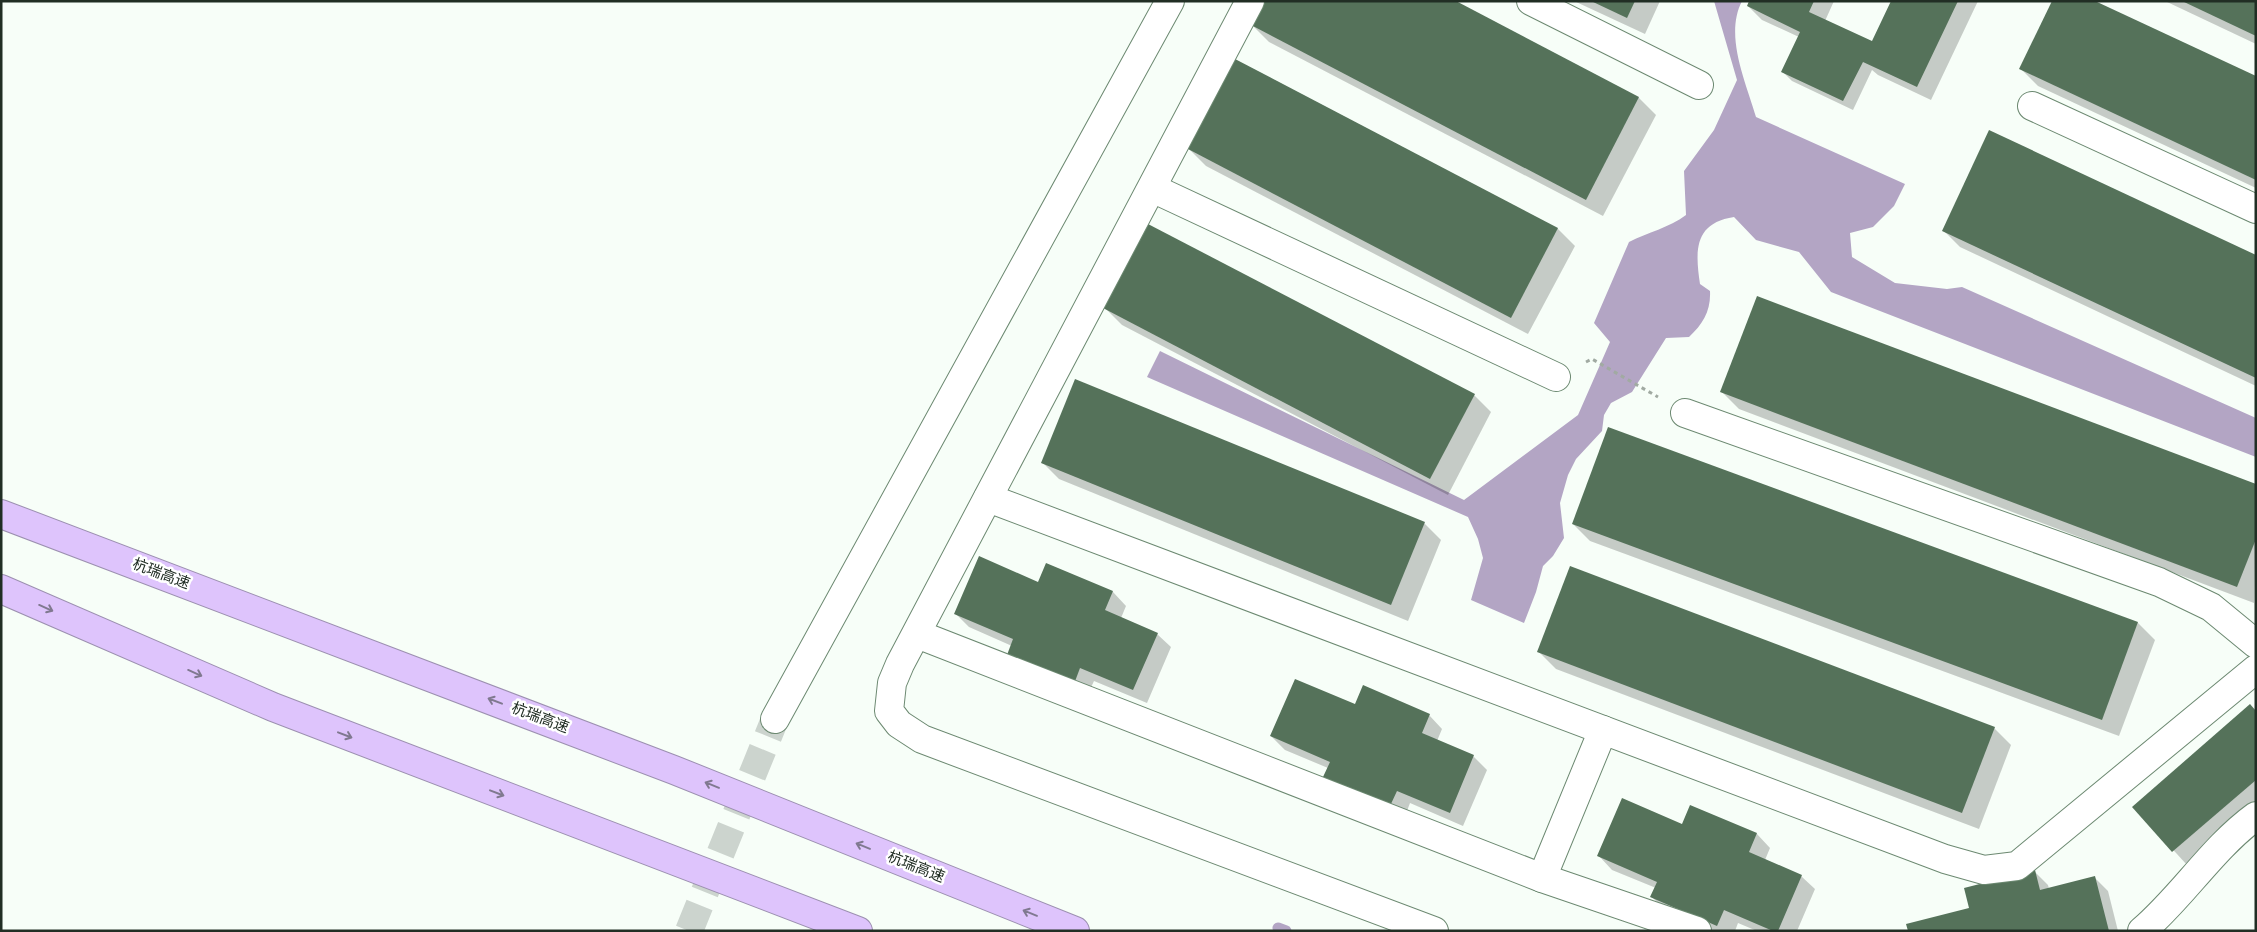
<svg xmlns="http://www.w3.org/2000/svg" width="2257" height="932" font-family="Spectral,'Noto Sans SC',serif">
	<rect width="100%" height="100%" fill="#f7fef8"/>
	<!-- water -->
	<path fill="#b3a5c4" d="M 1714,1 L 1742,1 C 1724,36 1746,82 1756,117 L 1905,184 L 1894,206 L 1873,227 L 1850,233 L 1852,257 L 1895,283 L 1947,289 L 1962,287 L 2256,418 L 2256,457 L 1831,292 L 1799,252 L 1756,240 L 1734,217 C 1694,223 1695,251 1700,284 L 1710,291 C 1711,311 1703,324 1689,337 L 1666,338 L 1632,392 L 1611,403 L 1604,415 L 1602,431 L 1576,459 L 1568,475 L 1560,503 L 1564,538 L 1553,556 L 1543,566 L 1536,592 L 1524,623 L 1471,600 L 1483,558 L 1478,539 L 1468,517 L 1147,377 L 1160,351 L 1464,500 L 1578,415 L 1610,342 L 1594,323 L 1629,242 C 1648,232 1669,228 1686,215 L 1684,171 L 1714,130 L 1737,80 Z"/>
	<!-- shadow -->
	<g fill="#0003">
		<polygon points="1574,1 1660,1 1645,34"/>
		<polygon points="1751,1 1834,1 1825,21 1873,43 1892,1 1978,1 1931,100 1878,75 1872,70 1853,110 1792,81 1783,72 1799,37 1762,20 1748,6"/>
		<polygon points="2165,1 2256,1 2256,44"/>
		<polygon points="1252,25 1639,98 1656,115 1603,216 1269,42"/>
		<polygon points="1236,60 1558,229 1575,246 1528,334 1206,166 1189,149"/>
		<polygon points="2021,69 2256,78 2256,188 2038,86"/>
		<polygon points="1943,230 2256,256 2256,386 1960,247"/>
		<polygon points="1105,308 1474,395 1491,412 1448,495 1122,325"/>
		<polygon points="1722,392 2256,486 2254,603 1739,409"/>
		<polygon points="1609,429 2138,623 2155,640 2119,736 1590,541 1573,524"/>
		<polygon points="1042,462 1424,523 1441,540 1408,621 1059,479"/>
		<polygon points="1047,564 1113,592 1126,606 1121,618 1157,634 1171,647 1147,703 1094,681 1087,696 1012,646 969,627 955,613 1039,583"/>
		<polygon points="1539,652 1994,728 2011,745 1979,829 1556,669"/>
		<polygon points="1355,706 1429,715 1442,729 1437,741 1473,756 1487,770 1463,826 1410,803 1404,819 1338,791 1325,777 1328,768 1285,750 1271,736"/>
		<polygon points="2256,712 2256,805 2187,865 2134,807"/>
		<polygon points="1691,806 1757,834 1770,848 1765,860 1801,876 1815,889 1797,931 1757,931 1738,923 1735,931 1714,931 1665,910 1652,897 1656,888 1612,870 1599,856 1683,825"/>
		<polygon points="2034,871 2048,885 2049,889 2095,878 2108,891 2118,931 1909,931 1970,909"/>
	</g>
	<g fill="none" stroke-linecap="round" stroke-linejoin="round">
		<!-- stream -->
		<polyline stroke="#b3a5c4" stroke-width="11" points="1278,928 1286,931"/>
	</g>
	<!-- building -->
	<g fill="#55725a">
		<polygon points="1263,1 1456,1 1639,97 1586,200 1251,25"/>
		<polygon points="1591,1 1635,1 1627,18"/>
		<polygon points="1749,1 1814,1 1809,12 1872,41 1891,1 1958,1 1917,87 1863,62 1843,101 1781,72 1800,32 1747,6"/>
		<polygon points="2052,1 2095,1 2256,76 2256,180 2019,69"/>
		<polygon points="2182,1 2256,1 2256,36"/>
		<polygon points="1235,59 1558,228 1511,318 1188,149"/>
		<polygon points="1989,130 2256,255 2256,378 1942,231"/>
		<polygon points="1148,224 1475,394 1430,479 1103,308"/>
		<polygon points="1757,296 2256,484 2256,539 2237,587 1720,392"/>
		<polygon points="1075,379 1425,522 1391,605 1041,463"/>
		<polygon points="1608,427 2138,622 2102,720 1572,524"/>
		<polygon points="979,556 1038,582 1046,563 1113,591 1105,610 1158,633 1133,690 1080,668 1074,684 1007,655 1013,639 954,614"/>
		<polygon points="1570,566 1995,727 1962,813 1537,652"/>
		<polygon points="1295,679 1355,704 1363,685 1430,714 1422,733 1474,755 1450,813 1397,791 1390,806 1323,777 1330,762 1270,736"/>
		<polygon points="2250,704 2256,711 2256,780 2172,852 2132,807"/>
		<polygon points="1622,798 1682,824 1690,805 1757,833 1749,852 1802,875 1778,931 1773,931 1724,910 1717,926 1650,897 1657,882 1597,856"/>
		<polygon points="2035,870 2040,890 2095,876 2109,931 1908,931 1906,924 1969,908 1964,888"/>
	</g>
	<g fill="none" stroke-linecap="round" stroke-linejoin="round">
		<!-- minor-tunnel -->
		<polyline stroke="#ccd4ce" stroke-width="28" stroke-dasharray="28 14" stroke-linecap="butt" points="689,931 775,719"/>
		<!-- minor casing -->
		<g stroke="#6c8971" stroke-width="30">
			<g id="minor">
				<polyline points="1250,1 900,664 892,683 889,711 899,724 922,739 1434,931"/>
				<polyline points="1531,1 1699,85"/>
				<polyline points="2032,106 2256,209"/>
				<polyline points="1152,188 1556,377"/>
				<polyline points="1685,413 2159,582 2211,607 2256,644"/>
				<polyline points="988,498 1945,859 1984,870 2017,866 2256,669"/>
				<polyline points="917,634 1542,878 1697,931"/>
				<polyline points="775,719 1170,1"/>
				<polyline points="1542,878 1603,730"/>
				<path d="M 2142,931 C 2183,896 2212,848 2256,816"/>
			</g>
		</g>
		<!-- highway casing -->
		<g stroke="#9c90b0" stroke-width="30">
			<g id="highway">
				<polyline points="1,514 674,770 1075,931"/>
				<polyline points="1,589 273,707 858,931"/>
			</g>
		</g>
		<!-- path -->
		<polyline stroke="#a1aaa2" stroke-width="3" stroke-dasharray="4 4" stroke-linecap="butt" points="1586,362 1592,359 1658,397"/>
		<!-- minor -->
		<use href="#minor" stroke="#fff" stroke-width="28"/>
		<!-- highway -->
		<use href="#highway" stroke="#dec4fc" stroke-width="28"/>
	</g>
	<!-- one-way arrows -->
	<defs><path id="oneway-shaft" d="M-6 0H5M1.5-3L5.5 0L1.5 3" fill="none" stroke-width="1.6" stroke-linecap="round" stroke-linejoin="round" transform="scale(1.25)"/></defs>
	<g stroke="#807990">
		<use href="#oneway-shaft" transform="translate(46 608) rotate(24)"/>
		<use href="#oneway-shaft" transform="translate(195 673) rotate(24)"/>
		<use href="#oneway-shaft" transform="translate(495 701) rotate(-159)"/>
		<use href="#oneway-shaft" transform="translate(345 735) rotate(21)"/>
		<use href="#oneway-shaft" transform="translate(712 785) rotate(-158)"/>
		<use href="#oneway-shaft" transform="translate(497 793) rotate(21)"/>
		<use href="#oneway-shaft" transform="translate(863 846) rotate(-158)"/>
		<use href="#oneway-shaft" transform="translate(1030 913) rotate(-158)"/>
	</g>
	<g text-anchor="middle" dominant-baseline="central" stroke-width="5" stroke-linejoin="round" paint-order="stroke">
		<!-- street labels -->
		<g font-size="15" fill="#212e24" stroke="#fff">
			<text transform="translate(161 574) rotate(21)">杭瑞高速</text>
			<text transform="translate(540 718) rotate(21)">杭瑞高速</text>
			<text transform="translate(916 867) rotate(22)">杭瑞高速</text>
		</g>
	</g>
	<!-- border -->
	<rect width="2257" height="932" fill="none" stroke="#212e24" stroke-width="5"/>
</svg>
